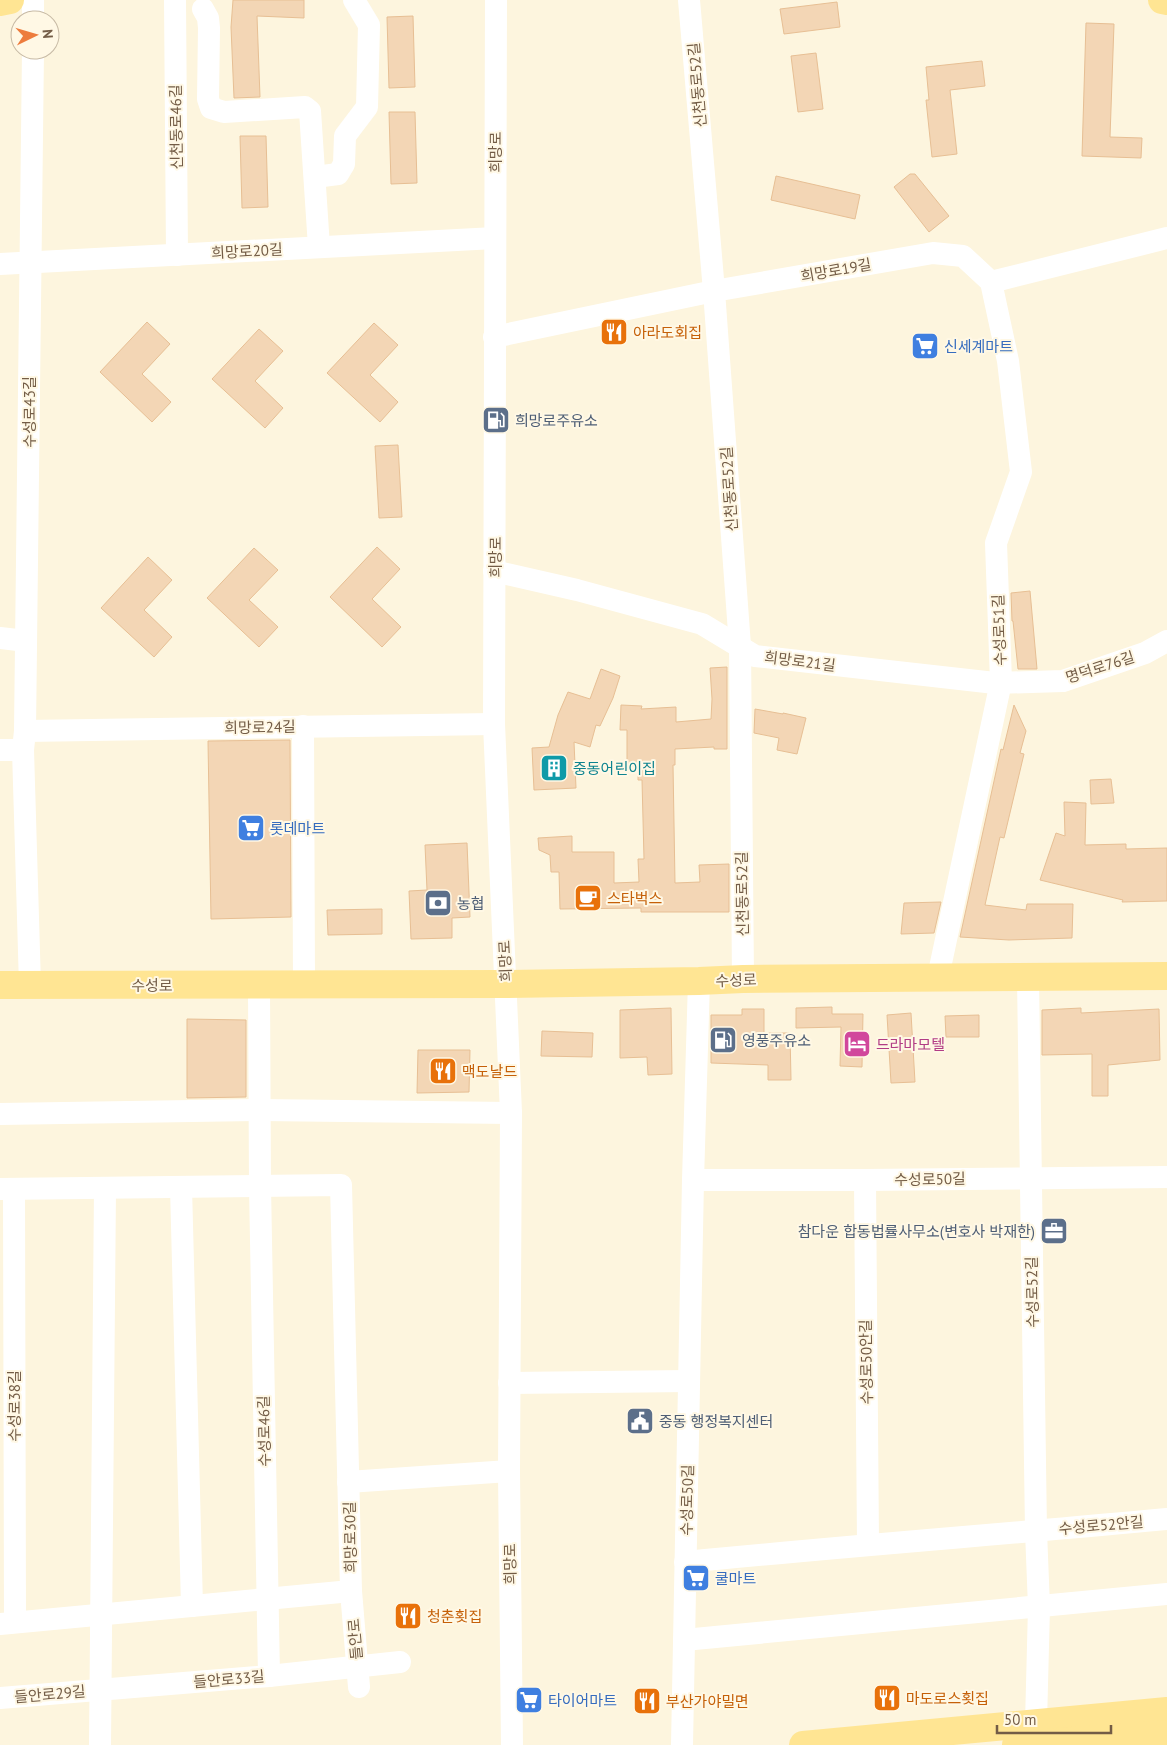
<svg xmlns="http://www.w3.org/2000/svg" width="1167" height="1745" font-family="'PT Sans','Noto Sans KR',sans-serif">
	<rect width="100%" height="100%" fill="#fdf5de"/>
	<!-- building -->
	<g fill="#f3d6b5" stroke="#e7bf94">
		<polygon points="233,0 304,0 304,18 257,16 260,97 234,98 231,27"/>
		<polygon points="837,2 840,27 784,34 780,9"/>
		<polygon points="413,16 415,87 389,88 387,17"/>
		<polygon points="1086,23 1114,24 1110,137 1142,138 1141,158 1082,156"/>
		<polygon points="816,53 823,109 798,112 791,56"/>
		<polygon points="982,61 985,86 950,90 957,154 932,157 926,100 929,100 926,67"/>
		<polygon points="389,112 415,112 417,183 391,184"/>
		<polygon points="240,136 266,136 268,207 242,208"/>
		<polygon points="910,174 915,174 949,216 929,232 894,187"/>
		<polygon points="776,176 860,195 855,219 771,200"/>
		<polygon points="147,322 170,344 142,374 171,402 152,422 100,372"/>
		<polygon points="374,323 398,345 370,375 398,402 380,422 327,373"/>
		<polygon points="259,329 283,351 255,381 283,408 265,428 212,379"/>
		<polygon points="398,445 402,517 379,518 375,446"/>
		<polygon points="377,547 400,569 372,599 401,627 382,647 330,597"/>
		<polygon points="254,548 278,570 249,600 278,627 259,647 207,598"/>
		<polygon points="148,557 172,580 144,610 172,637 154,657 101,608"/>
		<polygon points="1030,591 1037,669 1018,669 1013,621 1012,621 1011,593"/>
		<polygon points="727,667 727,749 714,749 714,747 675,749 675,765 673,765 675,883 700,882 699,865 729,864 729,912 641,912 641,908 560,909 559,872 551,872 550,855 539,850 538,838 572,836 572,852 614,852 614,883 639,882 638,859 644,859 642,780 638,780 638,766 627,766 627,730 620,730 621,705 642,706 641,709 676,707 676,722 711,719 712,699 710,668"/>
		<polygon points="601,669 620,676 613,698 600,726 596,725 590,747 574,742 576,788 534,790 532,748 549,747 558,715 568,692 590,699"/>
		<polygon points="1014,705 1026,731 1020,753 1024,754 1004,838 1000,837 985,905 1026,910 1027,904 1073,904 1072,938 1009,940 960,937 1001,749 1003,750"/>
		<polygon points="755,709 783,714 783,713 806,718 797,754 777,750 779,738 754,733"/>
		<polygon points="290,740 291,917 211,919 208,741"/>
		<polygon points="1111,779 1114,803 1091,804 1090,780"/>
		<polygon points="1064,802 1086,803 1085,845 1126,844 1126,849 1167,848 1167,901 1122,902 1123,900 1040,880 1056,833 1065,836"/>
		<polygon points="467,843 470,917 452,918 452,938 411,939 409,891 427,890 425,845"/>
		<polygon points="941,902 934,933 901,934 904,903"/>
		<polygon points="382,909 382,934 328,935 327,910"/>
		<polygon points="832,1007 832,1014 863,1014 862,1067 840,1066 841,1027 796,1028 796,1008"/>
		<polygon points="671,1008 672,1074 648,1075 647,1057 620,1058 620,1010"/>
		<polygon points="1081,1008 1081,1013 1159,1009 1160,1060 1108,1065 1108,1096 1092,1096 1092,1054 1042,1055 1042,1010"/>
		<polygon points="742,1009 764,1009 764,1033 790,1033 791,1080 768,1080 768,1065 711,1063 711,1015 742,1015"/>
		<polygon points="911,1013 915,1082 891,1083 887,1015"/>
		<polygon points="979,1015 979,1037 946,1037 945,1016"/>
		<polygon points="187,1019 246,1020 246,1097 187,1098"/>
		<polygon points="542,1031 593,1033 592,1057 541,1056"/>
		<polygon points="418,1050 470,1050 469,1092 417,1093"/>
	</g>
	<g fill="none" stroke-linecap="round" stroke-linejoin="round">
		<!-- minor -->
		<g stroke="#fff" stroke-width="22">
			<polyline points="175,0 177,255"/>
			<polyline points="496,0 494,724 511,1113 509,1471 512,1745"/>
			<polyline points="689,0 714,291 740,646 743,979"/>
			<polyline points="203,9 208,18 209,28 208,99 211,108 224,112 305,107 310,111 319,247"/>
			<polyline points="33,20 33,0"/>
			<polyline points="315,177 338,174 344,164 345,136 367,107 369,25 354,0"/>
			<polyline points="0,264 495,238"/>
			<polyline points="991,282 1167,238"/>
			<polyline points="494,337 714,291 933,253 963,256 991,282"/>
			<polyline points="494,571 577,590 702,624 755,656 995,683 1063,681 1145,653 1167,641"/>
			<polyline points="0,638 26,641"/>
			<polyline points="303,726 304,985"/>
			<polyline points="25,731 494,724"/>
			<polyline points="0,750 23,750"/>
			<polyline points="938,977 1001,682 996,543 1021,472 1008,361 991,282"/>
			<polyline points="1028,977 1036,1531 1039,1607 1036,1723"/>
			<polyline points="30,985 23,750 25,731 33,50"/>
			<polyline points="259,985 260,1186 269,1676"/>
			<polyline points="0,1114 261,1110 511,1113"/>
			<polyline points="693,1180 865,1180 1167,1177"/>
			<polyline points="865,1180 868,1544"/>
			<polyline points="181,1187 192,1606"/>
			<polyline points="0,1189 341,1185 351,1591 0,1624"/>
			<polyline points="14,1189 15,1622"/>
			<polyline points="509,1383 689,1381"/>
			<polyline points="348,1482 509,1471"/>
			<path d="M 685,1562 C 846,1546 1007,1534 1167,1519"/>
			<polyline points="351,1591 359,1687"/>
			<polyline points="684,1640 1167,1594"/>
			<polyline points="0,1698 269,1676 400,1662"/>
			<polyline points="100,1745 105,1188"/>
			<polyline points="682,1745 693,1180 699,981"/>
		</g>
		<!-- major -->
		<g stroke="#ffe593" stroke-width="28">
			<polyline points="1162,0 1167,1"/>
			<polyline points="0,2 10,0"/>
			<polyline points="0,985 506,984 699,981 743,979 1167,976"/>
			<polyline points="803,1745 1167,1711"/>
			<polyline points="1016,1745 1167,1734"/>
		</g>
	</g>
	<!-- icons -->
	<defs>
		<g id="restaurant-square" transform="scale(1.4375)"><rect x="-9" y="-9" width="18" height="18" rx="4" fill="#e8710a" stroke="#fff8e5"/><path d="M-5-6h1v4h1v-4h1v4h1v-4h1v5L-1.5 .5V6h-2V.5L-5-1ZM5-6V6H3V1.5H1.5Q1.5-4 5-6Z" fill="#fff"/></g>
		<g id="supermarket-square" transform="scale(1.4375)"><rect x="-9" y="-9" width="18" height="18" rx="4" fill="#3f7fe0" stroke="#fff8e5"/><path d="M-6-5.5h2.5l.6 2H6L4.5 2H-2.5L-4.4-4H-6ZM-1.5 3.2a1.3 1.3 0 1 0 .1 0ZM3 3.2a1.3 1.3 0 1 0 .1 0Z" fill="#fff"/></g>
		<g id="fuel-square" transform="scale(1.4375)"><rect x="-9" y="-9" width="18" height="18" rx="4" fill="#5c6f8a" stroke="#fff8e5"/><path d="M-5.5-6h7V0h2V4h1.3V-2.5L3-4.5l.8-.8L6-3V5H2.5V1h-1V6h-7ZM-4.2-4.7v3.2H.2V-4.7Z" fill="#fff"/></g>
		<g id="building-square" transform="scale(1.4375)"><rect x="-9" y="-9" width="18" height="18" rx="4" fill="#0f9aa8" stroke="#fff8e5"/><path d="M-4-6H4V6H1V3H-1V6H-4ZM-2.5-4.3h1.7v1.8h-1.7ZM.8-4.3h1.7v1.8H.8ZM-2.5-1h1.7V.8h-1.7ZM.8-1h1.7V.8H.8Z" fill="#fff"/></g>
		<g id="cafe-square" transform="scale(1.4375)"><rect x="-9" y="-9" width="18" height="18" rx="4" fill="#e8710a" stroke="#fff8e5"/><path d="M-5.5-4.5H6V0H3Q3 3.5 0 3.5H-2.5Q-5.5 3.5-5.5 0ZM3-3.2v2h1.7v-2ZM-6 4.5H4V6H-6Z" fill="#fff"/></g>
		<g id="bank-square" transform="scale(1.4375)"><rect x="-9" y="-9" width="18" height="18" rx="4" fill="#5c6f8a" stroke="#fff8e5"/><path d="M-6-4H6V4H-6ZM0-2.3a2.3 2.3 0 1 0 0 4.6a2.3 2.3 0 1 0 0-4.6Z" fill="#fff"/></g>
		<g id="hotel-square" transform="scale(1.4375)"><rect x="-9" y="-9" width="18" height="18" rx="4" fill="#d1479c" stroke="#fff8e5"/><path d="M-6-4.5h1.5V1H6V5H4.5V3h-9V5H-6ZM-4 0a1.8 1.8 0 1 1 3.6 0ZM.5 0V-2.5h3Q6-2.5 6 0Z" fill="#fff"/></g>
		<g id="office-square" transform="scale(1.4375)"><rect x="-9" y="-9" width="18" height="18" rx="4" fill="#5c6f8a" stroke="#fff8e5"/><path d="M-6-3h4V-5.5h4V-3h4V5H-6ZM-1-4.5V-3h2v-1.5ZM-6 0V1H6V0Z" fill="#fff"/></g>
		<g id="civic-square" transform="scale(1.4375)"><rect x="-9" y="-9" width="18" height="18" rx="4" fill="#5c6f8a" stroke="#fff8e5"/><path d="M-.6-6.5H3V-4.5H.6V-3L4-1V1h2V6H-6V1h2V-1L-.6-3ZM-1.2 2.5V6h2.4V2.5Z" fill="#fff"/></g>
	</defs>
	<g fill-rule="evenodd">
		<use href="#restaurant-square" x="614" y="332"/>
		<use href="#supermarket-square" x="925" y="346"/>
		<use href="#fuel-square" x="496" y="420"/>
		<use href="#building-square" x="554" y="768"/>
		<use href="#supermarket-square" x="251" y="828"/>
		<use href="#cafe-square" x="588" y="898"/>
		<use href="#bank-square" x="438" y="903"/>
		<use href="#fuel-square" x="723" y="1040"/>
		<use href="#hotel-square" x="857" y="1044"/>
		<use href="#restaurant-square" x="443" y="1071"/>
		<use href="#office-square" x="1054" y="1231"/>
		<use href="#civic-square" x="640" y="1421"/>
		<use href="#supermarket-square" x="696" y="1578"/>
		<use href="#restaurant-square" x="408" y="1616"/>
		<use href="#restaurant-square" x="887" y="1698"/>
		<use href="#supermarket-square" x="529" y="1700"/>
		<use href="#restaurant-square" x="647" y="1701"/>
	</g>
	<g text-anchor="middle" dominant-baseline="central" stroke-width="4" stroke-linejoin="round" paint-order="stroke">
		<!-- street labels -->
		<g font-size="15" fill="#735c46" stroke="#fff8e5">
			<text transform="translate(697 85) rotate(-95)">신천동로52길</text>
			<text transform="translate(176 127) rotate(-91)">신천동로46길</text>
			<text transform="translate(495 152) rotate(-90)">희망로</text>
			<text transform="translate(247 251) rotate(-3)">희망로20길</text>
			<text transform="translate(836 270) rotate(-10)">희망로19길</text>
			<text transform="translate(29 412) rotate(-90)">수성로43길</text>
			<text transform="translate(729 489) rotate(-94)">신천동로52길</text>
			<text transform="translate(495 557) rotate(-90)">희망로</text>
			<text transform="translate(999 630) rotate(-92)">수성로51길</text>
			<text transform="translate(800 661) rotate(7)">희망로21길</text>
			<text transform="translate(1100 667) rotate(-18)">명덕로76길</text>
			<text transform="translate(260 727) rotate(-1)">희망로24길</text>
			<text transform="translate(742 894) rotate(-91)">신천동로52길</text>
			<text transform="translate(505 961) rotate(-93)">희망로</text>
			<text transform="translate(736 980) rotate(-2)">수성로</text>
			<text x="152" y="985">수성로</text>
			<text transform="translate(930 1179) rotate(-1)">수성로50길</text>
			<text transform="translate(1032 1292) rotate(-91)">수성로52길</text>
			<text transform="translate(866 1362) rotate(-91)">수성로50안길</text>
			<text transform="translate(14 1406) rotate(-90)">수성로38길</text>
			<text transform="translate(264 1431) rotate(-91)">수성로46길</text>
			<text transform="translate(687 1500) rotate(-89)">수성로50길</text>
			<text transform="translate(1101 1525) rotate(-5)">수성로52안길</text>
			<text transform="translate(350 1537) rotate(-91)">희망로30길</text>
			<text transform="translate(510 1564) rotate(-91)">희망로</text>
			<text transform="translate(355 1639) rotate(-95)">들안로</text>
			<text transform="translate(229 1679) rotate(-5)">들안로33길</text>
			<text transform="translate(50 1694) rotate(-5)">들안로29길</text>
		</g>
		<!-- food labels -->
		<g font-size="15" fill="#c56008" stroke="#fff8e5" text-anchor="start">
			<text x="633" y="332">아라도회집</text>
			<text x="607" y="898">스타벅스</text>
			<text x="462" y="1071">맥도날드</text>
			<text x="427" y="1616">청춘횟집</text>
			<text x="906" y="1698">마도로스횟집</text>
			<text x="666" y="1701">부산가야밀면</text>
		</g>
		<!-- shop labels -->
		<g font-size="15" fill="#366cbe" stroke="#fff8e5" text-anchor="start">
			<text x="944" y="346">신세계마트</text>
			<text x="270" y="828">롯데마트</text>
			<text x="715" y="1578">쿨마트</text>
			<text x="548" y="1700">타이어마트</text>
		</g>
		<!-- service labels -->
		<g font-size="15" fill="#4e5e75" stroke="#fff8e5" text-anchor="start">
			<text x="515" y="420">희망로주유소</text>
			<text x="457" y="903">농협</text>
			<text x="742" y="1040">영풍주유소</text>
			<text x="1035" y="1231" text-anchor="end">참다운 합동법률사무소(변호사 박재한)</text>
			<text x="659" y="1421">중동 행정복지센터</text>
		</g>
		<!-- culture labels -->
		<g font-size="15" fill="#0d838f" stroke="#fff8e5" text-anchor="start">
			<text x="573" y="768">중동어린이집</text>
		</g>
		<!-- hotel labels -->
		<g font-size="15" fill="#b23c85" stroke="#fff8e5" text-anchor="start">
			<text x="876" y="1044">드라마모텔</text>
		</g>
	</g>
	<!-- north arrow -->
	<g transform="translate(35 35) rotate(85)"><circle r="24" fill="#fff8e5" stroke="#c7baa5"/>
	<path d="M0-4L9 19L0 12L-9 19Z" fill="#ed7c3d"/>
	<text y="-8" font-size="14" font-weight="bold" text-anchor="middle" fill="#735c46">N</text>
	</g>
	<!-- scale -->
	<path d="M997 1725v8h114v-8" fill="none" stroke="#735c46" stroke-width="2.5"/>
	<text x="1004" y="1725" font-size="15" fill="#735c46" stroke="#fff8e5" stroke-width="4" paint-order="stroke">50 m</text>
</svg>
